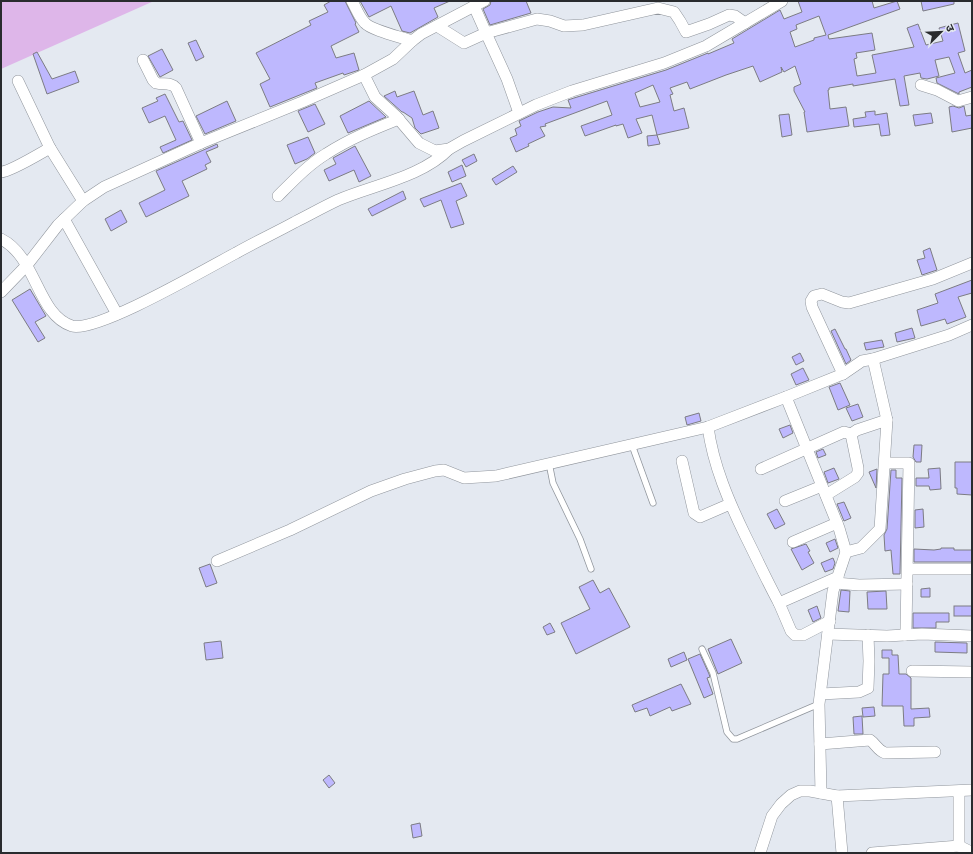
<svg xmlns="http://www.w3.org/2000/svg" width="973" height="854" viewBox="0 0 973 854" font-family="'Roboto Condensed','Noto Sans Devanagari',sans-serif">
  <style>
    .green { fill: #deb6e9 }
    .building { fill: #beb8fe; stroke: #7c7c83; fill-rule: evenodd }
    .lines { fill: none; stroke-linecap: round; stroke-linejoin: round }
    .service-casing { stroke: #90959c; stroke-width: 7 }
    .minor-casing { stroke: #90959c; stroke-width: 12 }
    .service { stroke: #fff; stroke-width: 5.5 }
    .minor { stroke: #fff; stroke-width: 11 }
  </style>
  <rect width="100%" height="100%" fill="#e4e9f1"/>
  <!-- green -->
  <polygon class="green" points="1,1 154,1 1,69"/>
  <!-- building -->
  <g class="building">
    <polygon points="331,1 345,1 356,23 355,24 359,32 331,46 336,58 354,53 359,70 344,75 343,73 315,83 317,88 270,107 260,84 270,79 256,53 311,25 309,21 328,12 324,5"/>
    <polygon points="360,1 450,1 434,8 438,17 410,33 402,31 391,6 369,17"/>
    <polygon points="491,1 526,1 531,13 490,25 483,9 490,5"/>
    <path d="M798 1H872L874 8 897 1 900 9 828 35 829 39 872 33 875 50 856 53 857 58 854 59 857 76 876 73 872 55 914 47 907 28 918 24 926 45 943 41 939 28 958 23 965 51 958 53 965 73 972 70V87L959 92V94L937 83 936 78 955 73 949 57 935 60 939 76 927 79 921 78 920 73 904 76 909 105 900 106 895 79 853 86V84L829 88V90H828L830 109 846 107 849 126 807 132 804 112H805L794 91V87L801 84 795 66 784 72 781 67 782 72 760 82 753 66 726 75 690 89 687 82 670 88 673 94 670 95 674 111 684 108 689 128 657 135 652 115 636 119 642 133 628 138 623 124 616 126V125L585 136 581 126 612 115 607 101 545 124 546 126 540 127 545 136 528 144 529 146 516 152 510 138 517 135 515 129 521 126 519 121 538 112 553 107 571 108 568 100 574 98 666 70 708 53V54L734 43 732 39 780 10 784 19 802 12ZM819 16 826 35 814 38V40L795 47 790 32 797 29 796 25ZM653 85 660 102 640 107 635 93Z"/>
    <polygon points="921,1 954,1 954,4 923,11"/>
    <polygon points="196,40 204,57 196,61 188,43"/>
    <polygon points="162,49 173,70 160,77 148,56"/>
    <polygon points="37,52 52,79 75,71 79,82 47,94 33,54"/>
    <polygon points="395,91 397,97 414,91 423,115 433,111 439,128 421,134 415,128 412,118 403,112 402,112 384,96"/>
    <polygon points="165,94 179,122 183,121 192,140 163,153 160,147 176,140 165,116 149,123 142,108 158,101 156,98"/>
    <polygon points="227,101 236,121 205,134 196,116"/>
    <polygon points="369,101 386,117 348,133 340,116"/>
    <polygon points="315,104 325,124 308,132 298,111"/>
    <polygon points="953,106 959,108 964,106 966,116 972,115 972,128 952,132 949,107"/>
    <polygon points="875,111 875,115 887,113 890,135 881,136 879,124 854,127 853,119 866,117 865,112"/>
    <polygon points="931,113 933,123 915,126 913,115"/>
    <polygon points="789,114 792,135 782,137 779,115"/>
    <polygon points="657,135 660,144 648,146 647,136"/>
    <polygon points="308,137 315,153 307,159 295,164 287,145"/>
    <polygon points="217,144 218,147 206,152 211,162 205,165 207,169 182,181 189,196 146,217 139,203 165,190 156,171"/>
    <polygon points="355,146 371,176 359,182 354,170 329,181 324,170 336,164 333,158"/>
    <polygon points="474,154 477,161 466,167 462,160"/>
    <polygon points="462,165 466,176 452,182 448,172"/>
    <polygon points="513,166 517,172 496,185 492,179"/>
    <polygon points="461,183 467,196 456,201 464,224 451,228 441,200 424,207 420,199"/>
    <polygon points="403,191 406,199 372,216 368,209"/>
    <polygon points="121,210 127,222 111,231 105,219"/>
    <polygon points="930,248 937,270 922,275 917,260 925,258 923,251"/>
    <polygon points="972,280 972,293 958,297 966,317 947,324 945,319 921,326 917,310 938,303 935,294"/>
    <polygon points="30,289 46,316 35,322 45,338 38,342 12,300"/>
    <polygon points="912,328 915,338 897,342 895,333"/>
    <polygon points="835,329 845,349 846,349 851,360 846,364 831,331"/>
    <polygon points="882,340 884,347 866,350 864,343"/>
    <polygon points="800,353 804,361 796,365 792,357"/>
    <polygon points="803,368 809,380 796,385 791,374"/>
    <polygon points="840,383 850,405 838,410 829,387"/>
    <polygon points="858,404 863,417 852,421 846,408"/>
    <polygon points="699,413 701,421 687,425 685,417"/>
    <polygon points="790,425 793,433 783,438 779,429"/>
    <polygon points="914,445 922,445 921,462 916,462 913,457"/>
    <polygon points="823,449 826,455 818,458 816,452"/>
    <polygon points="955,462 972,462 972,495 957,494 957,488 955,488"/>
    <polygon points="834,468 839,479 828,483 824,472"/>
    <polygon points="940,468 941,489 930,490 929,486 916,486 916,478 929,478 928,469"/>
    <polygon points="877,469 876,488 869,472"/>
    <polygon points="891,470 896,470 896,478 902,478 900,574 893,574 891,550 885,551 884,535 887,529"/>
    <polygon points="844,502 851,518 844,521 837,504"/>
    <polygon points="777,509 785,524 775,529 767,514"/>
    <polygon points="923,509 924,527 915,528 915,510"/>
    <polygon points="835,539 838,548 830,552 826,543"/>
    <polygon points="806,544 810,551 808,552 814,563 802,570 791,549"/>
    <polygon points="941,548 954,548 954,550 972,550 972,562 914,562 914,549 934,550 941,549"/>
    <polygon points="833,558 835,563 833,569 825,572 821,563"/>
    <polygon points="210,564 217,583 206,587 199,568"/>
    <polygon points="593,580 600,593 609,588 630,627 576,654 561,623 590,609 579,587"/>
    <polygon points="930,588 930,597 921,597 921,589"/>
    <polygon points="841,590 850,591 849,612 838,611"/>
    <polygon points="886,591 887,609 868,609 867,592"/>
    <polygon points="817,606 821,618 813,622 808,610"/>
    <rect x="954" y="606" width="18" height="10"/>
    <polygon points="913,613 949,613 949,622 936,622 936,628 913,628"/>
    <polygon points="550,623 555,632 547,635 543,627"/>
    <polygon points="731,639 742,663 718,674 708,649"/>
    <polygon points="221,641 223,658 206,660 204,643"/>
    <polygon points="935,642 967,643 967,653 935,652"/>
    <polygon points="882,650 892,650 892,655 898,655 899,674 906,674 911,678 911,709 929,708 930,717 914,718 914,726 904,726 903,706 882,706 883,674 889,674 889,658 882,658"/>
    <polygon points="684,652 687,660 671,667 668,659"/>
    <polygon points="700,654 709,674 710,677 707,678 713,694 704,698 688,659"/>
    <polygon points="681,684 691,704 672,711 670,707 650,716 647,708 635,712 632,705"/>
    <polygon points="874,707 875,716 863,717 862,708"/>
    <polygon points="862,716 863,734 854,734 853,717"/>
    <polygon points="329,775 335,783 329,788 323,780"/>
    <polygon points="420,823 422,836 413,838 411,825"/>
  </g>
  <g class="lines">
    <defs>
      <g id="service">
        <polyline points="632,445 653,503"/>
        <polyline points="549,463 553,483 580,539 591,569"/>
        <polyline points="702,649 713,673 727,732 733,739 737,739 819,704"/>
      </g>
      <g id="minor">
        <path d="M352 1C356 8 359 17 365 23 371 30 401 37 412 41"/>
        <polyline points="474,6 486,33 537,19 550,21 564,26 583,25 658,8 674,12 680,21 686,32 709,24 729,15 735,16 745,23"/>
        <polyline points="437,26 464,43 486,33 507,79 519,113"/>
        <path d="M143 60 153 80 156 83C164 85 171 82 176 88L201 143"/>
        <polyline points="364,75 375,97 396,116 419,143 435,151 449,149 463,141 536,105 572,91 664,63 706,46 782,1"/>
        <polyline points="18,81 50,148 83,201"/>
        <polyline points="921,85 937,90 958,101 972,97"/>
        <path d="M1 172C10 172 41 153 50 148"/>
        <path d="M278 196C293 181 308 165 326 154 349 139 374 129 399 119"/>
        <polyline points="64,219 117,314"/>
        <path d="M1 239C37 257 37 315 72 326 97 333 209 267 236 253 255 242 275 233 295 222 309 215 323 207 338 200 373 185 422 177 449 149"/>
        <polyline points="1,292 27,265 58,225 83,201 104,187 201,143 302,102 364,75 393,59 412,41 421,34 484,1"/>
        <polyline points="843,374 812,307 811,301 814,296 822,294 842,302 849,303 933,279 972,263"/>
        <polyline points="786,397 839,528 846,552 833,591 819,704 821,793"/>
        <path d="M708 427C713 465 729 502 746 537 757 559 767 581 779 603L838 577"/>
        <polyline points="682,461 694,513 700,517 730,504"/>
        <polyline points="885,463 909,463 906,630 905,635"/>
        <polyline points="761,469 844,432 851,434"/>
        <polyline points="826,495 855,477 858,473 858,468 851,434 857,430 887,420"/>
        <polyline points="785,501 822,486"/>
        <polyline points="793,542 837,523"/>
        <polyline points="846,552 861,548 880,529 887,420 873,359"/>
        <polyline points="217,561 290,530 371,491 405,479 435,471 444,470 464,478 496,476 708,427 786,397 843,374 862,361 873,359 949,335 972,325"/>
        <polyline points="908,569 972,569"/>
        <polyline points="836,583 859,585 907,584"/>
        <polyline points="779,603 791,631 795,635 803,635 830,621"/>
        <polyline points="828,634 887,636 922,634 972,636"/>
        <polyline points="912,671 972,672"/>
        <polyline points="821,694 859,692 868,688 869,661 868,635"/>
        <path d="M820 744 870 740C876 744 877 750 885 753L935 752"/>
        <polyline points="959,791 959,846"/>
        <polyline points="837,796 842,853"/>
        <polyline points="760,853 772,816 781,804 791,795 800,791 810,791 837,796 972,790"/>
        <polyline points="872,853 959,846 969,851 972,851"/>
      </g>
    </defs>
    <!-- service casing -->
    <use href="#service" class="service-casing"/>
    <!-- minor casing -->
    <use href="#minor" class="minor-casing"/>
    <!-- service -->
    <use href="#service" class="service"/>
    <!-- minor -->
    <use href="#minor" class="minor"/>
  </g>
  <!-- border -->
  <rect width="973" height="854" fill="none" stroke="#292b2e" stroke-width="4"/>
  <!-- north arrow -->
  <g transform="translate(941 32) rotate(66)" stroke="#e4e9f1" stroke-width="3" paint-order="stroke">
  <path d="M0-3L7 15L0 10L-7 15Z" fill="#292b2e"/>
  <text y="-6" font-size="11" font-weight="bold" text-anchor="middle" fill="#292b2e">उ</text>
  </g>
</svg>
